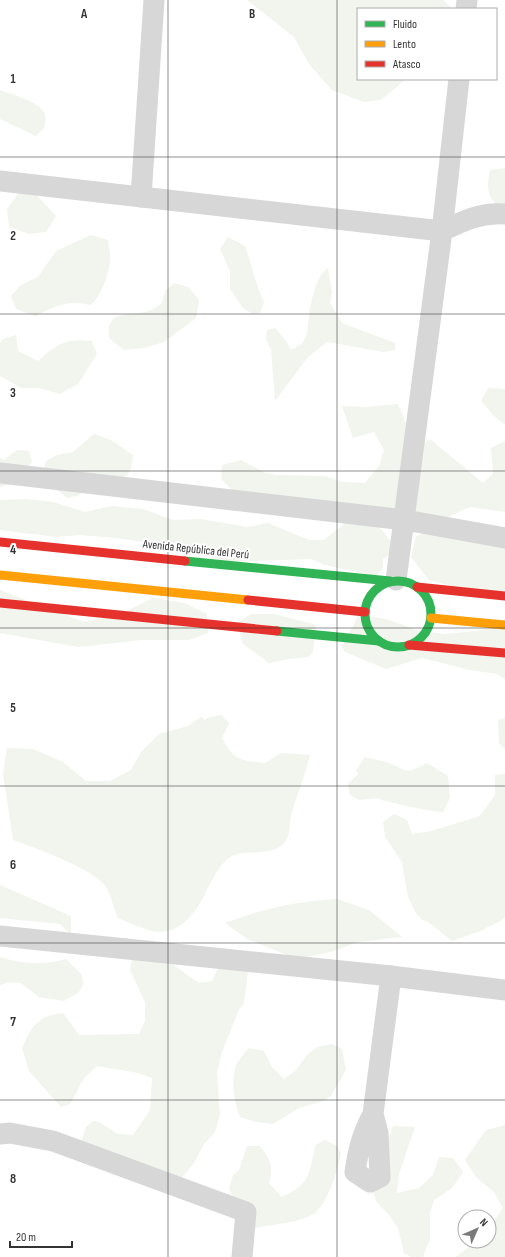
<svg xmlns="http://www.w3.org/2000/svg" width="505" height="1257" viewBox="0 0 505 1257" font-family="'Sofia Sans Condensed',sans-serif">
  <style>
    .green { fill: #f1f5ed }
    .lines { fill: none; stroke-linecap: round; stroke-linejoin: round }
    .street { stroke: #d7d7d7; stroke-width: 21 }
    .fast { stroke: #30b455; stroke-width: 9 }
    .slow { stroke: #ff9f0a; stroke-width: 9 }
    .jam { stroke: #e5322d; stroke-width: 9 }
    .grid { fill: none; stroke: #333; stroke-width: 1; stroke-opacity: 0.55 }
    .labels { text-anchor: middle; stroke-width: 4; stroke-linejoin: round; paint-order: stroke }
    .street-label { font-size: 12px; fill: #333; stroke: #fff }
    .grid-label { font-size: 13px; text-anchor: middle; font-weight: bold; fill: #333; stroke: #fff; stroke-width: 4; stroke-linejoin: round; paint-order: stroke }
  </style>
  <rect width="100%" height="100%" fill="#fff"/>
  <!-- green -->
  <g class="green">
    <polygon points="247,0 443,0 453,9 358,9 358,79 406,79 381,100 364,102 332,90 309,64 294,37"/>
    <path d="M0 90C11 94 41 102 45 114 46 118 45 124 45 127L36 136 0 119Z"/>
    <path d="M505 168V214C489 198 485 193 490 170Z"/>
    <polygon points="31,189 56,216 46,232 29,234 9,227 7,209 17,195"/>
    <path d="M91 235 108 240C109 247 111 256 110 262 108 275 101 298 90 305 69 299 53 307 35 316L16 309 11 296 21 285 38 277 56 251Z"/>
    <path d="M228 237 245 246C252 265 255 284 264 302L260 313 253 314 243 308 230 289V271L220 249Z"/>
    <path d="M328 268 332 293 330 303 342 323 395 343V350L384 352 327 342 308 357 275 401 271 349 266 339 267 330 275 328 286 341 291 350C294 348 299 346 302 343 308 337 308 324 309 316 311 302 316 275 328 268Z"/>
    <path d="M174 283 188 287 199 300 196 318 164 342 144 348 124 350 109 338C106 306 133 318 151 310 155 309 159 305 162 303L165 291Z"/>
    <path d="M16 335 18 351 38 361C57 344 66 338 92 341L97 354 78 384 60 394 39 388H21L0 376V343L3 339Z"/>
    <polygon points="488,388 505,389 505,425 494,416 481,401"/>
    <polygon points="398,404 407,426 396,510 237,495 221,479 222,465 241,460 263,472 276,475 325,476 343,482 365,483 379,466 384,450 374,432 353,438 342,406 365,407"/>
    <path d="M94 434 111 440 133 455C132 464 132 471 125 477L91 487 77 496 67 498 52 486 43 472 46 461 57 455 73 452Z"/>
    <polygon points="430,439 483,483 493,474 491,448 505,441 505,512 470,507 446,518 416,520 409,503 421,446"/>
    <polygon points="17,450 29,451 32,462 14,483 0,487 0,458 4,460"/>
    <polygon points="26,499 53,502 85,512 112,506 143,509 173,520 200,519 248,527 268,523 309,540 324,540 344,524 356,523 379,527 397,548 383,559 383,568 376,576 325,565 311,559 229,562 175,547 117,538 79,535 56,537 0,530 0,500"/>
    <polygon points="429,531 505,539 505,600 429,580 411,557 416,536"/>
    <polygon points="0,590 84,622 119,615 153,598 184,603 207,614 208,633 189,640 142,640 78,647 0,633"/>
    <polygon points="251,614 275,614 316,625 313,652 308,657 289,659 269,663 243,644 237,623"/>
    <polygon points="359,614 390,620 416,630 444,634 475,631 505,626 505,679 497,674 470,670 422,658 386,669 345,652 342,647"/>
    <path d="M221 715 229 723 222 738C234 761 240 760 265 763L281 753 310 755C305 775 297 795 291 815 289 824 291 835 285 842 272 858 247 848 231 857 221 862 214 877 209 886 199 906 187 930 161 932 151 933 128 922 118 918 114 908 111 896 106 887 95 869 33 847 13 840L3 774 7 748 33 749 63 762 86 781H110L131 770 141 752 159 734 188 726 201 717 205 720 207 718Z"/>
    <polygon points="505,718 505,749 499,744 498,720"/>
    <path d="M365 757C372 759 379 760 386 762 409 770 402 776 427 763L448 776 450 798 443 812C422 811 402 804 381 800L378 798 359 800 350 795 348 784 358 774 356 770Z"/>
    <path d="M505 774V917C498 925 491 924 483 930L452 941 427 921 422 920 416 913 408 897 402 862 385 837 383 822 394 814 407 820 412 834 431 831 480 816 495 795V775Z"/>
    <polygon points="0,885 71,916 71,935 60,924 0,918"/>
    <path d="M337 899 369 910 402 937 358 942 331 952 297 959 247 939 225 923C261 909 298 901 337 899Z"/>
    <path d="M149 948 199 983 212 981 219 967 248 971 244 1004 239 1009 222 1052 217 1072 220 1115 215 1132 204 1144 194 1163 178 1182 87 1148 82 1140 86 1127 93 1121 99 1122 118 1134 133 1135 150 1110 152 1078 138 1073 97 1066 84 1078 70 1104 61 1107 29 1071 22 1048C32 1026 37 1016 63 1013L79 1035 139 1034 145 1021V1002L130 970 134 950Z"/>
    <path d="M0 957C23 964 43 966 66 959L82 975 83 984 79 992 64 1001 39 997 21 983 10 982 0 985Z"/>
    <path d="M332 1044 342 1049 346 1070 331 1096 323 1101 299 1108 273 1124 256 1122 240 1117C234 1101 230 1080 237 1063 240 1058 245 1053 249 1048L264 1051 272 1067 284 1079 295 1071 307 1055 317 1047Z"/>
    <polygon points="505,1125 505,1257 456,1257 476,1241 489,1241 489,1228 503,1208 494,1192 476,1177 465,1160 486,1130"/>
    <polygon points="393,1126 415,1127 399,1174 397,1193 419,1188 433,1175 439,1157 453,1158 463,1172 452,1188 434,1200 430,1213 430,1239 423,1257 411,1257 404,1253 398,1228 389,1215 376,1201 370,1181 387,1143"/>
    <path d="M325 1140 337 1146 341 1153C338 1169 329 1200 316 1212 303 1223 272 1224 256 1228L240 1211 229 1189 233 1175 239 1170 247 1146H260C270 1158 274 1169 269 1183L282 1197C312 1183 308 1174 316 1145Z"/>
  </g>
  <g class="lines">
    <!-- street -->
    <g class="street">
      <polyline points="466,9 467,0"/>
      <path d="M0 181 442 231C463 221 481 212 505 214"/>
      <polyline points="141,197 154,0"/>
      <polyline points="0,473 405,520 505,538"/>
      <polyline points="396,580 442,231 459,79"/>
      <polyline points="0,936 391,976 505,990"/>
      <path d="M373 1114 378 1133 380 1177 370 1182 355 1172C358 1151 362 1134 373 1114L391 976"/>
      <polyline points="0,1134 10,1133 53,1141 246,1212 242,1257"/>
    </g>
    <!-- fast -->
    <g class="fast">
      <polyline points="185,561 390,581"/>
      <circle cx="398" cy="614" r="33"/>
      <polyline points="277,631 379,641"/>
    </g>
    <!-- slow -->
    <g class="slow">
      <polyline points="0,575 248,600"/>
      <polyline points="431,618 505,625"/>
    </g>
    <!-- jam -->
    <g class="jam">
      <polyline points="0,542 185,561"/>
      <polyline points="417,587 505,596"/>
      <polyline points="248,600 365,612"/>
      <polyline points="0,603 277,631"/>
      <polyline points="409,645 505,653"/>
    </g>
  </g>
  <!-- grid -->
  <path class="grid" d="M168 0V1257M337 0V1257M0 157H505M0 314H505M0 471H505M0 628H505M0 786H505M0 943H505M0 1100H505"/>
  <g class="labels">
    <!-- street labels -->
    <g class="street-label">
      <text transform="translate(196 549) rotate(6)" y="4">Avenida República del Perú</text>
    </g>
  </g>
  <g class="grid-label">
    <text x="84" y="18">A</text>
    <text x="252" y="18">B</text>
    <text x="13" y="83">1</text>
    <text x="13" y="240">2</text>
    <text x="13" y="397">3</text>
    <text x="13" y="554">4</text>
    <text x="13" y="712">5</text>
    <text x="13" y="869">6</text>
    <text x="13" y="1026">7</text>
    <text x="13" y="1183">8</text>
  </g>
  <!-- legend -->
  <rect x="357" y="8" width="140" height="72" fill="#ffffff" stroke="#adadad"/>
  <rect x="365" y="21" width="20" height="6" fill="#30b455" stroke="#adadad"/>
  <text x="393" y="28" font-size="12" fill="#333333">Fluido</text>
  <rect x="365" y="41" width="20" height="6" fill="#ff9f0a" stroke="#adadad"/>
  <text x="393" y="48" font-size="12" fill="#333333">Lento</text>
  <rect x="365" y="61" width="20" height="6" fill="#e5322d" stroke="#adadad"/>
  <text x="393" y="68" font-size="12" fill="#333333">Atasco</text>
  <!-- north arrow -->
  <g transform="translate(477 1229) rotate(45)"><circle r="19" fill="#ffffff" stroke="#adadad"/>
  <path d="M0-3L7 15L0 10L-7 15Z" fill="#7a7a7a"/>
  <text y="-6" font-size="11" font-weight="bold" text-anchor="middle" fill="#333333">N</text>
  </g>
  <!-- scale -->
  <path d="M10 1241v6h62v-6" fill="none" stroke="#333333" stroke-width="2"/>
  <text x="16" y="1241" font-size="12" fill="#333333" stroke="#ffffff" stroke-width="3" paint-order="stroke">20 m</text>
</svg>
